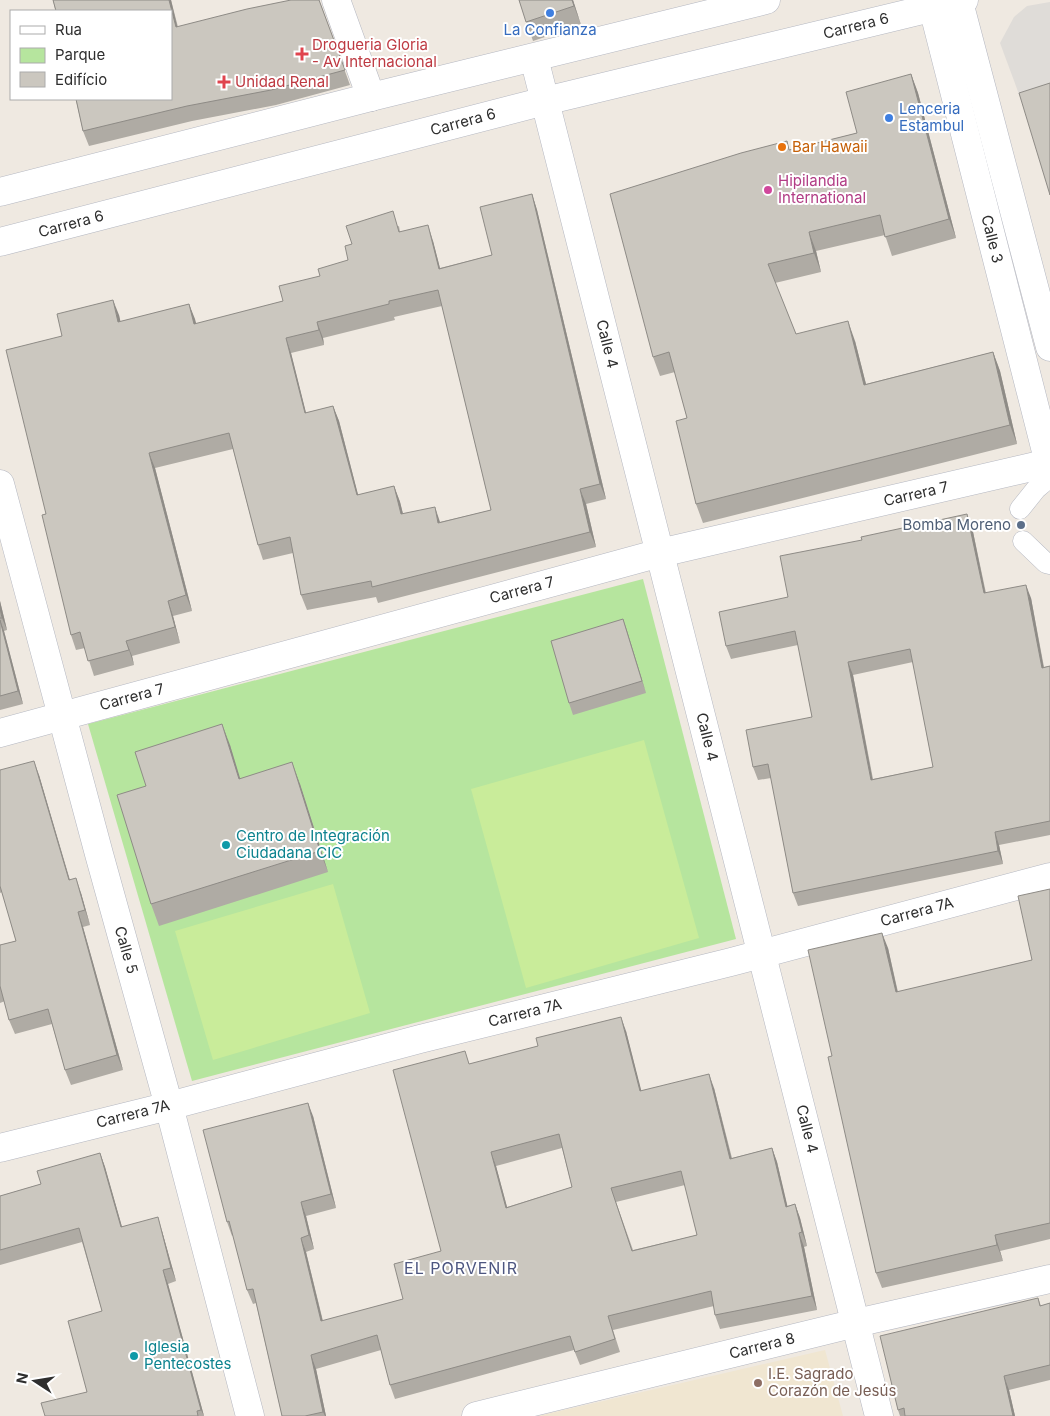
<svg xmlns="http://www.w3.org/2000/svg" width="1050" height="1416" viewBox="0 0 1050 1416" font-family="Inter,sans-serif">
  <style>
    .education { fill: #f0e6d1 }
    .green { fill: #b6e59e }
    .pitch { fill: #c9ec9a }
    .plaza { fill: #dfdcd8 }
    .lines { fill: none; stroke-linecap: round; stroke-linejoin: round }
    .service-casing { stroke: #b4b7c1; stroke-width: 21 }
    .minor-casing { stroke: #b4b7c1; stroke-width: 29 }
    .tertiary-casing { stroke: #b4b7c1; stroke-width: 29 }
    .secondary-casing { stroke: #b4b7c1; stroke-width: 29 }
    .service { stroke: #fff; stroke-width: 20 }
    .minor { stroke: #fff; stroke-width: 28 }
    .tertiary { stroke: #fff; stroke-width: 28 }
    .secondary { stroke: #fff; stroke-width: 28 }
    .wall { fill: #afaba4; fill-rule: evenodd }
    .shaded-wall { fill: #8e8b86 }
    .building { fill: #cbc7bf; stroke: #8e8b86; fill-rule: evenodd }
    .shop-dot { fill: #3f7fe0; stroke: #fff; stroke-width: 2 }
    .health-dot { fill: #e0444e; stroke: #fff; stroke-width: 2 }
    .food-dot { fill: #e8710a; stroke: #fff; stroke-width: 2 }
    .hotel-dot { fill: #d1479c; stroke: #fff; stroke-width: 2 }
    .service-dot { fill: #5c6f8a; stroke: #fff; stroke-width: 2 }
    .culture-dot { fill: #0f9aa8; stroke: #fff; stroke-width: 2 }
    .education-dot { fill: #8d6e63; stroke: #fff; stroke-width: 2 }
    .labels { text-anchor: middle; stroke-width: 4; stroke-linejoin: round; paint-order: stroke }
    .street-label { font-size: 15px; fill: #2e2e2e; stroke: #fff }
    .shop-label { font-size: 15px; fill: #366cbe; stroke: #fff }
    .health-label { font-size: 15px; fill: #be3a42; stroke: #fff; text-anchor: start }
    .food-label { font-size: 15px; fill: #c56008; stroke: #fff; text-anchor: start }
    .hotel-label { font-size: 15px; fill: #b23c85; stroke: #fff; text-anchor: start }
    .service-label { font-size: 15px; fill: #4e5e75; stroke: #fff; text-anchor: end }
    .culture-label { font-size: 15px; fill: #0d838f; stroke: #fff; text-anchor: start }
    .education-label { font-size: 15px; fill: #785e54; stroke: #fff; text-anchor: start }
    .neighbourhood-label { font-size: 16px; letter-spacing: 1px; fill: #4d5680; stroke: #fff }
  </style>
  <rect width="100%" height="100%" fill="#efe9e1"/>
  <!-- education -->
  <polygon class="education" points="825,1350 843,1416 538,1416"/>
  <!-- green -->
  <polygon class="green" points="643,579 736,939 192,1081 88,724"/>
  <!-- pitch -->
  <g class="pitch">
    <polygon points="644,740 699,938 526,988 471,789"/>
    <polygon points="333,884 370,1013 213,1060 175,931"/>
  </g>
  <!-- plaza -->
  <polygon class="plaza" points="1050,2 1050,96 1023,105 1000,43 1014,17 1027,6"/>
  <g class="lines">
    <defs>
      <g id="service">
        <polyline points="1020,509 1036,489 1050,477"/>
        <polyline points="1023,541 1046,563 1050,564"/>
      </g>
      <g id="minor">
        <polyline points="336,0 371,97"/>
        <polyline points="534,58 879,1416"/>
        <polyline points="0,484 99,854 169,1106 250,1416"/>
        <polyline points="0,733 660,553 1049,463"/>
        <polyline points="0,1148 169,1106 420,1039 731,962 1050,877"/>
      </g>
      <g id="tertiary">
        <polyline points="960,6 1050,347"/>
        <polyline points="934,12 1050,467"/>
        <polyline points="476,1416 856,1323 1050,1279"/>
      </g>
      <g id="secondary">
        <path d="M919 0C929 16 954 16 964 0"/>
        <polyline points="0,192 371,97 766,0"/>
        <polyline points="0,242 545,101 927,9"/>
      </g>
    </defs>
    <!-- service casing -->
    <use href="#service" class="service-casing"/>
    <!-- minor casing -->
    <use href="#minor" class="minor-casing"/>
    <!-- tertiary casing -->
    <use href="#tertiary" class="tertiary-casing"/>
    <!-- secondary casing -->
    <use href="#secondary" class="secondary-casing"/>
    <!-- service -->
    <use href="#service" class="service"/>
    <!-- minor -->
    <use href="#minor" class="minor"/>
    <!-- tertiary -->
    <use href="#tertiary" class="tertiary"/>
    <!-- secondary -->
    <use href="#secondary" class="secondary"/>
  </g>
  <!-- wall -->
  <g class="wall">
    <polygon points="53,0 171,0 178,27 319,0 350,85 276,105 192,121 89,146 83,131"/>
    <polygon points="519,0 573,0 581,25 533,41"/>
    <polygon points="911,74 918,93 956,238 892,256 885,235 816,251 821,272 775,283 796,334 855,341 866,384 993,352 1000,371 1017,444 703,523 696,504 687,418 675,372 660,376 653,357 790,150 857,133"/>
    <path d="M532 194 537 210 606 499 586 504 596 547 378 603 376 597 307 610 301 595 293 553 263 560 258 545 233 449 155 468 192 611 173 616 180 643 132 656 134 665 94 676 85 648 76 650 71 635 46 514 62 336 119 315 120 322 189 304 196 324 283 301 320 276 348 260 352 244 399 226 400 232 433 241 440 268 492 255ZM442 306 491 510 440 522 403 514 400 502 394 486 358 495 339 421 333 406 306 413 291 353 324 345 323 338 395 320 394 317Z"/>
    <path d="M972 527 986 593 1031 598 1044 667 1050 666V835L999 845 1003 864 798 906 793 893 771 778 758 780 753 767 812 717 798 645 731 659 726 646 788 597ZM913 662 933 767 873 779 853 675Z"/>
    <polygon points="0,601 7,630 4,631 23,704 0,710"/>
    <polygon points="623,619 627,631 646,693 573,715 569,703"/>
    <polygon points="230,745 240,779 300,784 328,872 159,926 151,904 146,786"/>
    <polygon points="0,770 39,775 70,880 81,893 90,925 83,927 123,1070 71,1085 65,1070 52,1024 15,1034 9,1020 5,1001 0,1003 0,945 16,941 2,892 0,893"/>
    <polygon points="1050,889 1050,1239 1000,1251 1003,1261 882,1288 876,1273 832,1056 888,948 898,992 1032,960"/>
    <path d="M626 1031 641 1091 714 1088 732 1158 772 1148 777 1162 787 1206 795 1204 800 1218 807 1246 804 1247 817 1310 720 1329 715 1315 714 1306 613 1330 620 1352 580 1365 574 1350 395 1399 390 1385 381 1350 316 1369 326 1416H282L256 1303 253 1304 247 1290 233 1235 232 1236 227 1222 313 1116 336 1208 306 1216 314 1249 306 1252 323 1321 403 1299 441 1251 470 1064ZM562 1148 572 1187 507 1207 496 1166ZM685 1185 697 1235 633 1250 616 1202Z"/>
    <polygon points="100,1153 105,1167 122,1227 162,1231 176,1281 168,1284 204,1416 45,1416 87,1392 102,1311 82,1242 0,1265 0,1196 41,1184"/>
    <polygon points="1038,1298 1041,1306 1050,1303 1050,1380 1009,1390 1015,1416 900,1416 898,1410"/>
  </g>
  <!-- shaded-wall -->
  <g class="shaded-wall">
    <polygon points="169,0 171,0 181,43 176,27"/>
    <polygon points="572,0 573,0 581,25 574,6"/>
    <polygon points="911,74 918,93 956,238 949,219"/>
    <polygon points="532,194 537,210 606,499 600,484"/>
    <polygon points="428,225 433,241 444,284 439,269"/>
    <polygon points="809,232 816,251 821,272 814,253"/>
    <polygon points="113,300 119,315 124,337 118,322"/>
    <polygon points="189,304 195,319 200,339 194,324"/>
    <polygon points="848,321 855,341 871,404 864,385"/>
    <polygon points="317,322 323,338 324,345 319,330"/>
    <polygon points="286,338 291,353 310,429 305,413"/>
    <polygon points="993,352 1000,371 1017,444 1010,425"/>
    <polygon points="333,406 339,421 362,510 357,495"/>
    <polygon points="149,453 155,468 192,611 186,595"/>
    <polygon points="394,486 400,502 407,530 401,514"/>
    <polygon points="580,489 586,504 596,547 590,532"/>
    <polygon points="435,507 440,522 438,523"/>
    <polygon points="967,514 972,527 988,606 984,593"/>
    <polygon points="1026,585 1031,598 1046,681 1042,668"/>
    <polygon points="0,601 7,630 2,618 0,608"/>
    <polygon points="168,601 173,616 180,643 175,627"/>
    <polygon points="623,619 627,631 646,693 642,681"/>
    <polygon points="0,620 4,631 23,704 18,691"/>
    <polygon points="126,641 132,656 134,665"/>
    <polygon points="848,662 853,675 875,793 871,780"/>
    <polygon points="222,724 230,745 247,801 239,779"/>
    <polygon points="34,761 39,775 74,895 69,880"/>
    <polygon points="292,762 300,784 328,872 320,851"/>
    <polygon points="995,832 999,845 1003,864 998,851"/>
    <polygon points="76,878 81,893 90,925 85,910"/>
    <polygon points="78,912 83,927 123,1070 117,1055"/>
    <polygon points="882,933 888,948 901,1008 896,992"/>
    <polygon points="621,1017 626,1031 645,1105 640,1091"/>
    <polygon points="709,1074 714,1088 735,1173 730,1159"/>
    <polygon points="308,1103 313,1116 336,1208 331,1194"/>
    <polygon points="772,1148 777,1162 791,1221 786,1207"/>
    <polygon points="491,1152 496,1166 511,1222 506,1208"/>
    <polygon points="100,1153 105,1167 126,1241 121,1227"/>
    <polygon points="301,1202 306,1216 314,1249 309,1235"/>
    <polygon points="795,1204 800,1218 807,1246 802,1232"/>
    <polygon points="158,1217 162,1231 176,1281 171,1268"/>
    <polygon points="799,1233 804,1247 817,1310 812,1296"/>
    <polygon points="995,1235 1000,1251 1003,1261 997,1245"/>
    <polygon points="301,1238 306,1252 326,1335 321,1321"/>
    <polygon points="163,1270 168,1284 204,1416 201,1410"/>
    <polygon points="311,1355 316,1369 326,1416 325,1416 323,1412"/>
    <polygon points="1004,1376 1009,1390 1015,1416 1013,1416"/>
  </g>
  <!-- building -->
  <g class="building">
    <polygon points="53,0 169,0 176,27 247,9 291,0 319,0 345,70 271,90 187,106 83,131 76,99 171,99 171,11 56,11"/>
    <polygon points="519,0 572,0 574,6 526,22"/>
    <polygon points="911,74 949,219 885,237 880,215 809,232 814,253 768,264 796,334 848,321 864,385 993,352 1010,425 696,504 676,421 687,418 669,352 653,357 610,194 741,153 787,141 789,150 857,133 846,92"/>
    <polygon points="1050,83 1050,195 1019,93"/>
    <path d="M532 194 600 484 580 489 590 532 372 587 371 581 301 595 290 537 258 545 229 433 149 453 186 595 168 601 175 627 126 641 129 650 88 661 80 632 71 635 42 515 46 514 6 350 62 336 57 314 113 300 118 322 189 304 194 324 283 301 279 286 320 276 318 269 348 260 345 246 352 244 346 226 393 211 399 232 428 225 439 269 492 255 480 207ZM438 290 491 510 438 523 435 507 401 514 394 486 357 495 333 406 305 413 286 338 319 330 317 322 389 304V301Z"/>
    <path d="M967 514 984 593 1026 585 1042 668 1050 666V821L995 832 998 851 793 893 768 764 753 767 746 730 812 717 795 631 726 646 719 612 788 597 780 556 862 540 861 537ZM910 649 933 767 871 780 848 662Z"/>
    <polygon points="0,608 2,618 0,618"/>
    <polygon points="623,619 642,681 569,703 551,641"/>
    <polygon points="0,620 18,691 0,696"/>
    <polygon points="222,724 239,779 292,762 320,851 151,904 117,795 146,786 135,752"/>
    <polygon points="34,761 69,880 76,878 85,910 78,912 117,1055 65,1070 48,1009 9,1020 0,986 0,945 16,941 0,886 0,770"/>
    <polygon points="1050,889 1050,1223 995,1235 997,1245 876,1273 828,1057 832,1056 808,950 882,933 896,992 1032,960 1018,896"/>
    <path d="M621 1017 640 1091 709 1074 730 1159 772 1148 786 1207 795 1204 802 1232 799 1233 812 1296 715 1315 711 1291 608 1316 615 1339 575 1352 570 1336 390 1385 377 1335 311 1355 323 1412 305 1416H282L253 1289 247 1290 229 1221 227 1222 203 1130 308 1103 331 1194 301 1202 309 1235 301 1238 321 1321 403 1299 394 1264 441 1251 393 1070 465 1051 469 1064 538 1046 536 1038ZM559 1134 572 1187 506 1208 491 1152ZM681 1171 697 1235 632 1251 611 1188Z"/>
    <polygon points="100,1153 121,1227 158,1217 171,1268 163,1270 201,1410 197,1411 198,1416 45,1416 41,1403 87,1392 68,1321 102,1311 79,1228 0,1250 0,1196 41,1184 37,1171"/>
    <polygon points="1038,1298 1040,1306 1050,1303 1050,1365 1004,1376 1013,1416 905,1416 904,1408 898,1410 880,1336"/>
  </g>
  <!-- markers -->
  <g class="shop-dot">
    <circle cx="550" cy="13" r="5"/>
    <circle cx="889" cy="118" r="5"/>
  </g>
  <g class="health-dot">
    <path d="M299.5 46.5h5v5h5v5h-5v5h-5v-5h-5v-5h5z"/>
    <path d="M221.5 74.5h5v5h5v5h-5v5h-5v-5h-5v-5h5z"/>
  </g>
  <circle class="food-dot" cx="782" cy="147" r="5"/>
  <circle class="hotel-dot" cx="768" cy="190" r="5"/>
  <circle class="service-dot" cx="1021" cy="525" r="5"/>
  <g class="culture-dot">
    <circle cx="226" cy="845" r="5"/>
    <circle cx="134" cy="1356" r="5"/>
  </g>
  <circle class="education-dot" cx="758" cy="1383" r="5"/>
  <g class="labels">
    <!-- street labels -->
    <g class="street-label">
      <text transform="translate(856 26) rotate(-14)" y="5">Carrera 6</text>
      <text transform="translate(463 122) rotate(-15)" y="5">Carrera 6</text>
      <text transform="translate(71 224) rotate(-15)" y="5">Carrera 6</text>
      <text transform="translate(992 239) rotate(76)" y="5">Calle 3</text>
      <text transform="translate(607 344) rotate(76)" y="5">Calle 4</text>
      <text transform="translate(916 494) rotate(-13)" y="5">Carrera 7</text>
      <text transform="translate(522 590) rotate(-15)" y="5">Carrera 7</text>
      <text transform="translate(132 697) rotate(-15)" y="5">Carrera 7</text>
      <text transform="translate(707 737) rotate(76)" y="5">Calle 4</text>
      <text transform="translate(917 912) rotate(-15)" y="5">Carrera 7A</text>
      <text transform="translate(126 950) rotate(74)" y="5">Calle 5</text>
      <text transform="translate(525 1013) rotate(-14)" y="5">Carrera 7A</text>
      <text transform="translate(133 1114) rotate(-14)" y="5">Carrera 7A</text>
      <text transform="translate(807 1129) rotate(76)" y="5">Calle 4</text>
      <text transform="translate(762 1346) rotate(-14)" y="5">Carrera 8</text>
    </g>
    <!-- shop labels -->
    <g class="shop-label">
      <text x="550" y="35">La Confianza</text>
      <text x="899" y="114" text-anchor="start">Lenceria<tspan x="899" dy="17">Estambul</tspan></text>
    </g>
    <!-- health labels -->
    <g class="health-label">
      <text x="312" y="50">Drogueria Gloria<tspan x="312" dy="17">- Av Internacional</tspan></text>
      <text x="235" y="87">Unidad Renal</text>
    </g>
    <!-- food labels -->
    <g class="food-label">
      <text x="792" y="152">Bar Hawaii</text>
    </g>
    <!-- hotel labels -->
    <g class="hotel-label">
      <text x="778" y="186">Hipilandia<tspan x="778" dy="17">International</tspan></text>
    </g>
    <!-- service labels -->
    <g class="service-label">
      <text x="1011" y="530">Bomba Moreno</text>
    </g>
    <!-- culture labels -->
    <g class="culture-label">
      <text x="236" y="841">Centro de Integración<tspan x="236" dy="17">Ciudadana CIC</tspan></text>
      <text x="144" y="1352">Iglesia<tspan x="144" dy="17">Pentecostes</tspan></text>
    </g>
    <!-- education labels -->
    <g class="education-label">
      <text x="768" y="1379">I.E. Sagrado<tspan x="768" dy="17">Corazón de Jesús</tspan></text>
    </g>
    <!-- neighbourhood labels -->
    <g class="neighbourhood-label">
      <text x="461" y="1274">EL PORVENIR</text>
    </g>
  </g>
  <!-- legend -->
  <rect x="10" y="10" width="162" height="90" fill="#ffffff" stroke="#ababab"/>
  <rect x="20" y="26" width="25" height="8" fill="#ffffff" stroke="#ababab"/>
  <text x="55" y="35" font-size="15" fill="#2e2e2e">Rua</text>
  <rect x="20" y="48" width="25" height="15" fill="#b6e59e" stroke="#ababab"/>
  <text x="55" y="60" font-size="15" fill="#2e2e2e">Parque</text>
  <rect x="20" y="72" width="25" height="15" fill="#cbc7bf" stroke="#ababab"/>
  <text x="55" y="85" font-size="15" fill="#2e2e2e">Edifício</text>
  <!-- north arrow -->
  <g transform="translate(35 1381) rotate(282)" stroke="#ffffff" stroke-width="4" paint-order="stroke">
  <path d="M0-4L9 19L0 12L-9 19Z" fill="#2e2e2e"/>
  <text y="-8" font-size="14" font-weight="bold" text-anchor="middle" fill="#2e2e2e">N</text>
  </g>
</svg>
